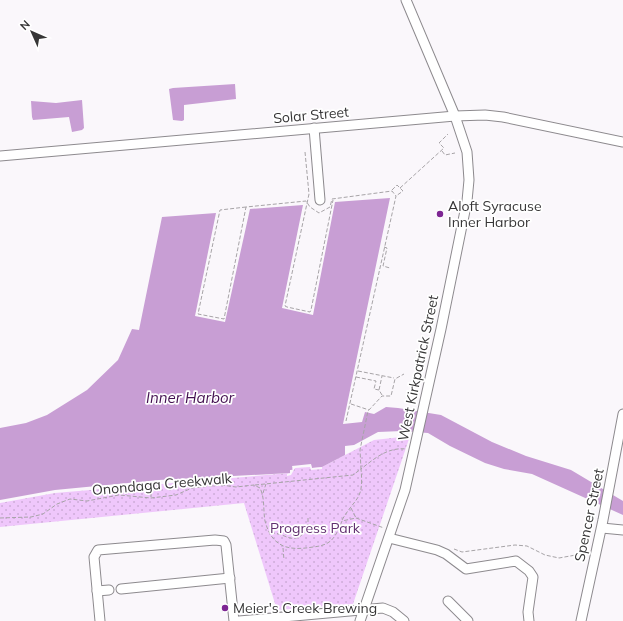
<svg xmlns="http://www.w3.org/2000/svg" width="623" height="621" viewBox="0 0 623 621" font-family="Mulish,sans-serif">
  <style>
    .park { fill: url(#park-dots) }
    .water { fill: #c89ed4 }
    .pier { fill: #faf7fb }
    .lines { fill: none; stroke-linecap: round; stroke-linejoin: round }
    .minor-casing { stroke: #8d8a8e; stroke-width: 11 }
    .path { stroke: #a7a4a7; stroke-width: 1; stroke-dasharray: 4 2; stroke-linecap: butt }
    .minor { stroke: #fff; stroke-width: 9 }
    .poi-dot { fill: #7d2593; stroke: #fff; stroke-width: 1.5 }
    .labels { text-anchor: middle; stroke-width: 3.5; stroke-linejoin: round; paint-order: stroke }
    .street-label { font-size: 14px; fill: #373637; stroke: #fff }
    .poi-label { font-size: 14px; fill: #373637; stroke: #fff; text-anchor: start }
    .park-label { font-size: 14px; fill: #612f6f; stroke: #fff }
    .water-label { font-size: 15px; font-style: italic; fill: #431050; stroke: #fff }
  </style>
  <defs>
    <pattern id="park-dots" width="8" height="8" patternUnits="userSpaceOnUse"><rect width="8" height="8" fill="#efc7fb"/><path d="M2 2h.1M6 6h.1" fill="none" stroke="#ceacd8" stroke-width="1.8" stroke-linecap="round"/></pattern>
  </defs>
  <rect width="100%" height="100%" fill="#faf7fb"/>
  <!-- park -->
  <polygon class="park" points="410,436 353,604 277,610 244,503 0,527 0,503 55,493 290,473 292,466 311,464 322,467 374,440"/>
  <!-- water -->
  <g class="water">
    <polygon points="235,84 236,99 184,105 184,120 182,121 173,120 169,89 173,88"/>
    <polygon points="82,100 84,128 82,130 72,132 69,117 33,120 32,117 31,101 56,103"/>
    <polygon points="390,198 343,424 362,422 365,412 374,414 386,407 398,408 441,415 492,442 526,456 571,470 623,501 623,515 532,474 504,469 485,463 450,446 428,433 402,431 378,432 354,445 345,446 345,455 322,467 312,468 311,465 293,467 290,473 159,480 55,490 0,500 0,428 26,423 47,415 87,390 118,360 132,329 139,330 162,217 216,213 195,316 225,322 250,209 303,205 282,308 313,315 335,202"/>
  </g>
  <!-- pier -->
  <polygon class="pier" points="311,464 312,468 322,467 322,469 311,470 310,467 295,468 291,475 287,476 287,474 290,473 290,470 293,470 292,466"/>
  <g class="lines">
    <defs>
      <g id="minor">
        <polyline points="314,128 320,200"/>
        <polyline points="0,156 455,116 485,115 503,117 623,142"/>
        <polyline points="602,528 623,530"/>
        <polyline points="389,538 437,550 446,554 466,569 516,561 529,571 533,577 528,612 529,621"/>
        <polyline points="121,589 230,578"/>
        <polyline points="97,591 109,590"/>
        <polyline points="448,601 468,621"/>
        <polyline points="100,621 94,557 98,550 215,540 224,541 226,545 234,621"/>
        <polyline points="239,621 383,608 393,612 404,621"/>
        <polyline points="360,621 405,490 441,329 467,201 469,180 467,152 455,116 406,0"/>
        <polyline points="581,621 603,520 623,414"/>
      </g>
    </defs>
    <!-- minor casing -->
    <use href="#minor" class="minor-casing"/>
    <!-- path -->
    <g class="path">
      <polyline points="442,151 445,155 455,153"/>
      <polyline points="305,152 309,194 285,306 287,307 310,312 311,310 333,200"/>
      <polyline points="400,188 444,148 439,143 448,134"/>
      <polyline points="392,190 397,185 403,191 396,196"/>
      <polyline points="246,207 220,210 198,314 224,319 246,207 306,201 310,207 319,213 330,207 332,199 392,191 396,196 346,421"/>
      <polyline points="384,247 387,248 383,266 390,268"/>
      <polyline points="358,371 394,378"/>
      <polyline points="356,377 376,381 374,389 379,390"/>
      <polyline points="382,395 379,390 382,376"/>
      <polyline points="351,404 369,410"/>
      <polyline points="255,485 353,475 361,469 360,450 368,411 382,396 391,396 395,379 404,374"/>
      <polyline points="151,488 151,497"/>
      <polyline points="263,493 266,484"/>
      <polyline points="351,508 356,518"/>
      <path d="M0 518 31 517 43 514 57 504 70 499 87 501 119 495 151 498 176 495 192 488 221 485 236 487 254 485 260 488C265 498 263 510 265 521 272 548 289 551 313 547 332 545 335 538 342 521L356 518 384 528"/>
      <path d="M342 520C356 496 364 501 361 469 375 458 388 447 406 449"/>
      <path d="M271 533C286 532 292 548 308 529V517"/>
      <polyline points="283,548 284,560"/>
      <polyline points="454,549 462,552 515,545 527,546 545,555 559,558 587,553"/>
    </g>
    <!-- minor -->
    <use href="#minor" class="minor"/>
  </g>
  <!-- markers -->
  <g class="poi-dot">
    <circle cx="440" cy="214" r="4"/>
    <circle cx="225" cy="608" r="4"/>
  </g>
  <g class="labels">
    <!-- street labels -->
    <g class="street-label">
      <text transform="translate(311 115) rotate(-5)" y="5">Solar Street</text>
      <text transform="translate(418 368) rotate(-78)" y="5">West Kirkpatrick Street</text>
      <text transform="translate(162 484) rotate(-5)" y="5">Onondaga Creekwalk</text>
      <text transform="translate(589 515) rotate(-78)" y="5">Spencer Street</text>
    </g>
    <!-- poi labels -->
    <g class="poi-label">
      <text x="448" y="211">Aloft Syracuse<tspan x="448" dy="16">Inner Harbor</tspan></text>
      <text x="233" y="613">Meier's Creek Brewing</text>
    </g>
    <!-- park labels -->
    <g class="park-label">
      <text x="315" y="533">Progress Park</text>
    </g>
    <!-- water labels -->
    <g class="water-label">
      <text x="190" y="403">Inner Harbor</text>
    </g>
  </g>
  <!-- north arrow -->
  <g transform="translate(32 32) rotate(315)" stroke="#ffffff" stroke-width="3" paint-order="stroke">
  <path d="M0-3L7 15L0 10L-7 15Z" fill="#373637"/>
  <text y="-6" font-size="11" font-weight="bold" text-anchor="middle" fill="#373637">N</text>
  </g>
</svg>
